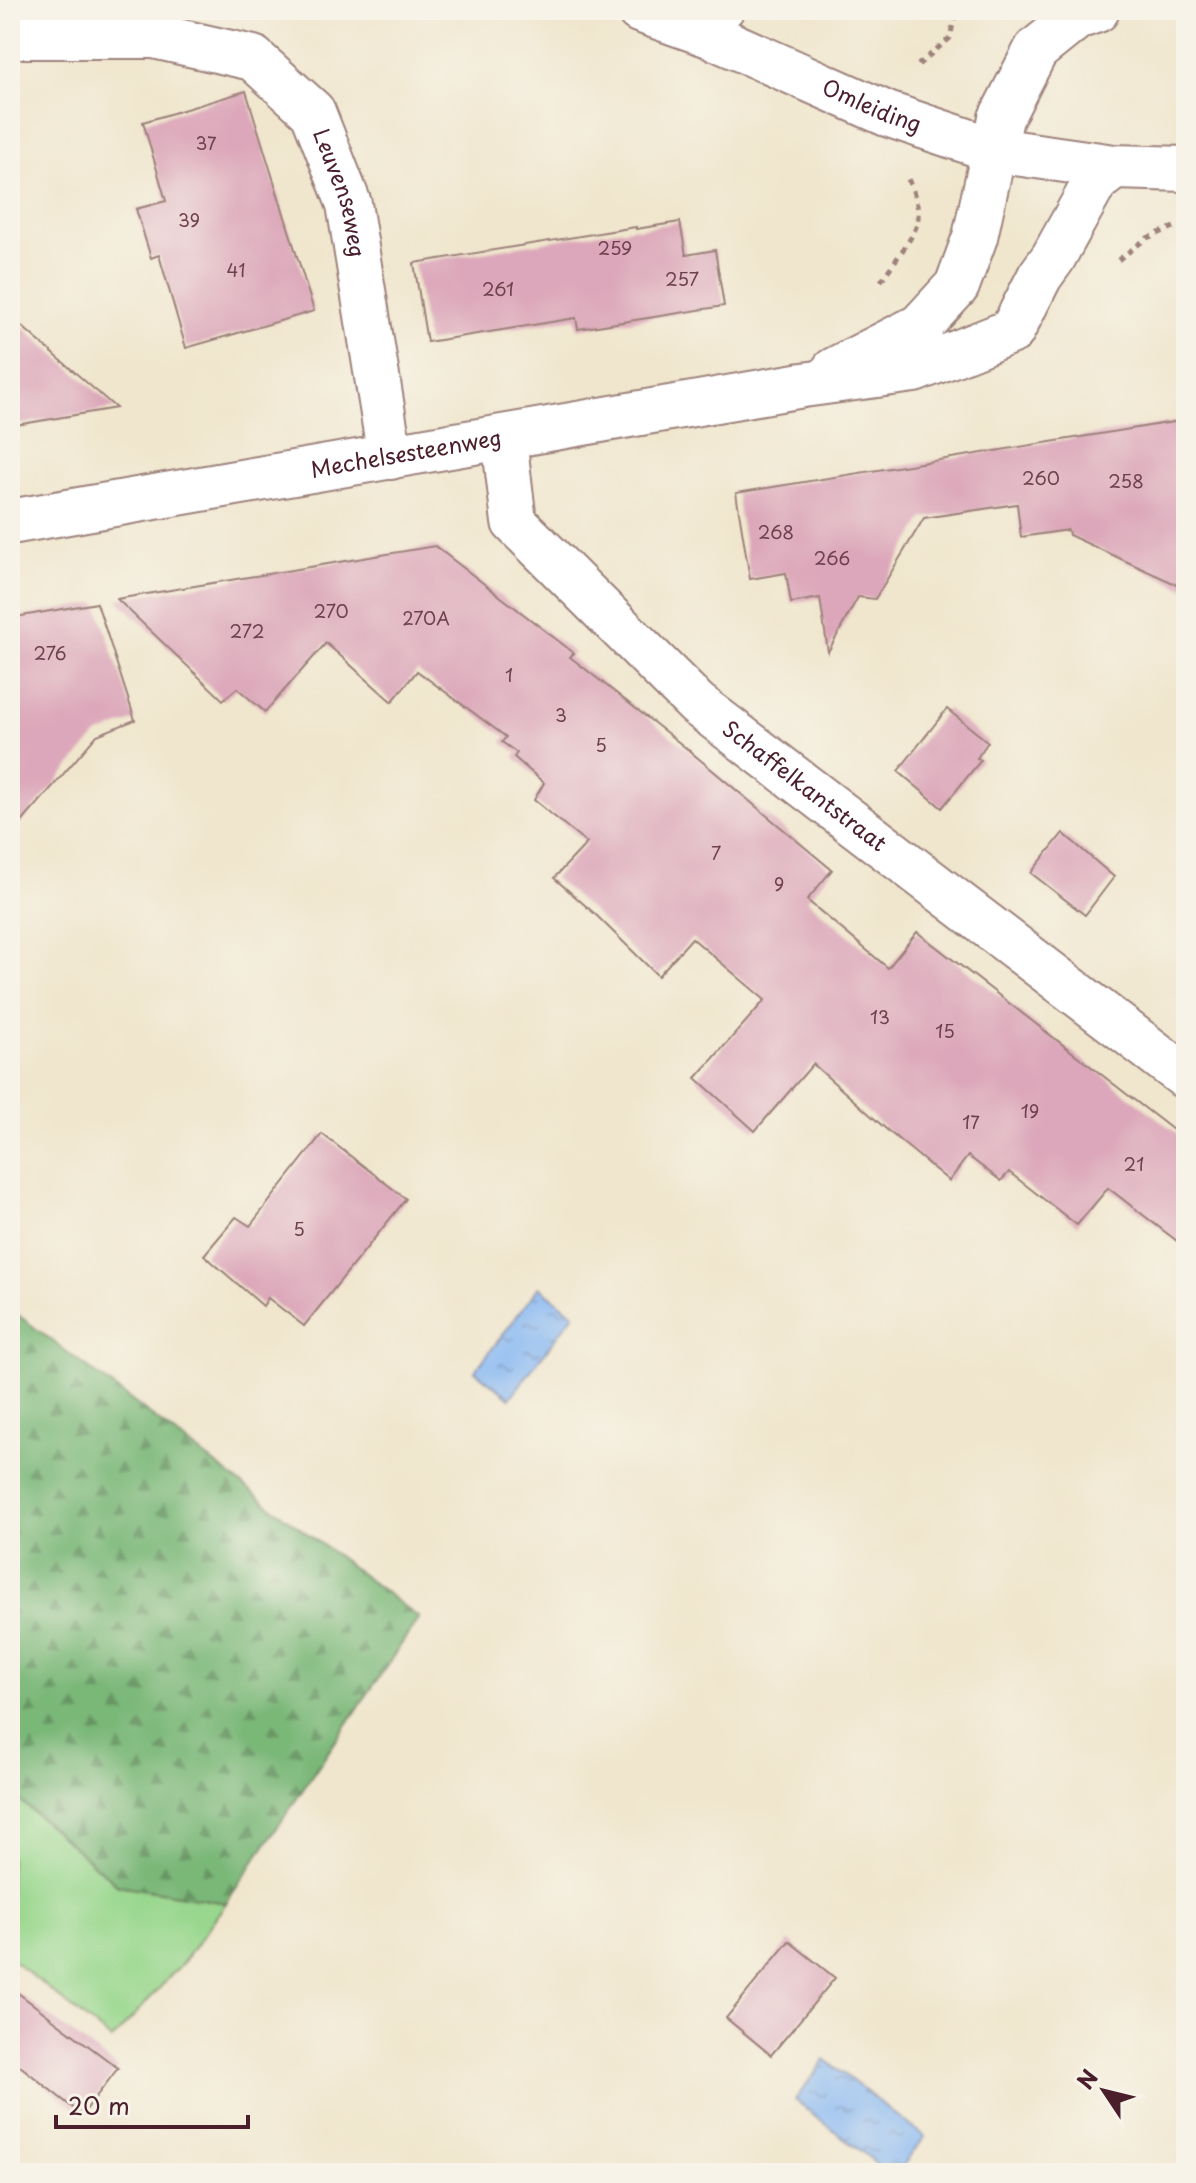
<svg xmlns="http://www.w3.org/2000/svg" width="1196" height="2183" viewBox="0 0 1196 2183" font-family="'Playpen Sans',sans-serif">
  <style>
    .green { fill: #98d78d; stroke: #717b5c; stroke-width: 2 }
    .forest { fill: url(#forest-firs); stroke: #626c52; stroke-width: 2 }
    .water { fill: url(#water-ripples); stroke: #686c8f; stroke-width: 2 }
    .building { fill: #dca7ba }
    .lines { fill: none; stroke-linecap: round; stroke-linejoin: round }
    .service-casing { stroke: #9d827c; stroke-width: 34 }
    .minor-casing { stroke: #9d827c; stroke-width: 48 }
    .tertiary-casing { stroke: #9d827c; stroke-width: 48 }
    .primary-casing { stroke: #9d827c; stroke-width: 48 }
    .path { stroke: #9d827c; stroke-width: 5; stroke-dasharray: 6 6; stroke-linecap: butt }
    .service { stroke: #fff; stroke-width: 30 }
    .minor { stroke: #fff; stroke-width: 44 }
    .tertiary { stroke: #fff; stroke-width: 44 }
    .primary { stroke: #fff; stroke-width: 44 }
    .labels { text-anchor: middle; stroke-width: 7; stroke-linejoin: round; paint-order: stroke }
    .number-label { font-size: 18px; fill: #6e414f }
    .street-label { font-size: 22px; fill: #4a1f2b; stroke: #f7f3e8 }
  </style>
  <defs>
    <pattern id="forest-firs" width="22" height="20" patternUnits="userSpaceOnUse" patternTransform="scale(2)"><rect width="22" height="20" fill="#7ab878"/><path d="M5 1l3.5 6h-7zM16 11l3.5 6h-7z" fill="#669563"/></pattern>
    <pattern id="water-ripples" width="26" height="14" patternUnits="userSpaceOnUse" patternTransform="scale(2)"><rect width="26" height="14" fill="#87b8f3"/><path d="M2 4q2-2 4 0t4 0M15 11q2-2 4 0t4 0" fill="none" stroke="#7095c5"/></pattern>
  </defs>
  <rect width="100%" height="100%" fill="#f7f3e8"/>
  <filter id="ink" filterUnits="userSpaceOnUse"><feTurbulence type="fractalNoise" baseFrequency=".0125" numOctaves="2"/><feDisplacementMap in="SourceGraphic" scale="16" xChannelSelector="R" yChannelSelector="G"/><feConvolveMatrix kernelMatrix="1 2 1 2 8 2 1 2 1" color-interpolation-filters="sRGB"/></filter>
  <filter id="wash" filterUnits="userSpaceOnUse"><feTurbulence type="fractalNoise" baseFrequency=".006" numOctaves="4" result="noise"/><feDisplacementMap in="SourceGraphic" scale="32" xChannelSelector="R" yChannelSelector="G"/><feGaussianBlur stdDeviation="1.8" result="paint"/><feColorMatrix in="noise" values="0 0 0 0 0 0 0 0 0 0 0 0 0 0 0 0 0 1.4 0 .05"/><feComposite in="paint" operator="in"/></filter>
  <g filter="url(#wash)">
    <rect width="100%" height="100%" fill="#f0e6cd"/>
    <!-- green -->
    <polygon class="green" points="10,1792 118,1885 226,1903 185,1960 112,2040 10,1958"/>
    <!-- forest -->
    <polygon class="forest" points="10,1309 419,1618 226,1903 118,1885 10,1792"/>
    <!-- water -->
    <g class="water">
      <polygon points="539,1287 574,1314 510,1398 475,1371"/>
      <polygon points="825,2060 925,2137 897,2173 889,2173 795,2100"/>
    </g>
    <g id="blocks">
      <!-- building -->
      <g class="building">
        <polygon points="246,91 314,311 186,348 159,255 151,258 136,209 166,201 143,122"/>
        <polygon points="680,222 686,255 715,250 724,306 578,329 576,318 427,342 414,263 636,227 636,229"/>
        <polygon points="10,316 116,408 10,426"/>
        <polygon points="1186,420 1186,589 1069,535 1068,530 1021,537 1017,504 924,518 875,599 858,597 828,652 820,598 791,603 786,573 750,579 736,493"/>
        <polygon points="435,546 574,653 570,657 686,748 832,870 807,900 888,968 917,932 1186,1140 1186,1248 1108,1188 1077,1225 1009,1172 1001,1181 968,1156 949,1181 886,1129 813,1064 755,1131 696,1078 765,1000 692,938 658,976 595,914 554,878 587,843 534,800 544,783 514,757 517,753 502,742 506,737 417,671 392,702 326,643 265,712 237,688 223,700 117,599"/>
        <polygon points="97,603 135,720 97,735 10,836 10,618"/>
        <polygon points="947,709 988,742 977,758 981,760 942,808 898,771"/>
        <polygon points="1063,833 1114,877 1085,915 1031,873"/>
        <polygon points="322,1134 406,1199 304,1326 268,1298 263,1306 204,1255 236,1217 250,1226"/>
        <polygon points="789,1941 835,1978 771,2055 726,2018"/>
        <polygon points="10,1987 118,2068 82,2115 10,2058"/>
      </g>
    </g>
  </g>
  <g filter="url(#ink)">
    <use href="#blocks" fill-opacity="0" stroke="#9d827c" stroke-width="2"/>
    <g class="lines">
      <defs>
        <polyline id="service" points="707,34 729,10"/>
        <g id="minor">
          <path id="s1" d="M10 36H154L253 58 313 112 349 204 390 457"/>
          <path id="s2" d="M504 438 514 522 697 704 1186 1077"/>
        </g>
        <g id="tertiary">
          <polyline points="834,370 920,326 957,286 975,237 994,150"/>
          <path id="s3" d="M10 522 803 385 914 370 1012 331 1040 276 1053 258 1095 182 1114 167"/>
        </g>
        <g id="primary">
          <path id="s4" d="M639 10 707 34 887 114 994 150 1114 167 1186 169"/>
          <polyline points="994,150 1001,118 1036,50 1077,17 1097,10"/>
        </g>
      </defs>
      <!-- service casing -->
      <use href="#service" class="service-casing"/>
      <!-- minor casing -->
      <use href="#minor" class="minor-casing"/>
      <!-- tertiary casing -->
      <use href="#tertiary" class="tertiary-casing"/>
      <!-- primary casing -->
      <use href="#primary" class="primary-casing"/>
      <!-- path -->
      <g class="path">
        <polyline points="918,65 950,38 956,10"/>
        <polyline points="1118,260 1147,238 1174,227"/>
        <path d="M881 281C890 267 913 239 917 224 921 210 914 193 908 179"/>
      </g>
      <!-- service -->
      <use href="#service" class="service"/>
      <!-- minor -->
      <use href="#minor" class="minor"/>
      <!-- tertiary -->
      <use href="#tertiary" class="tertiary"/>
      <!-- primary -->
      <use href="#primary" class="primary"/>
    </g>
  </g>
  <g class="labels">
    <!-- number labels -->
    <g class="number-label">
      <text x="206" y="150">37</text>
      <text x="189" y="227">39</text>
      <text x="615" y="255">259</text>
      <text x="236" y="277">41</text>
      <text x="682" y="286">257</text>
      <text x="498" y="296">261</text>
      <text x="1041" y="485">260</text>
      <text x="1126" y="488">258</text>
      <text x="776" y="539">268</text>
      <text x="832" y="565">266</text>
      <text x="331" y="618">270</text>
      <text x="426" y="625">270A</text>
      <text x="247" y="638">272</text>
      <text x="50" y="660">276</text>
      <text x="509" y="682">1</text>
      <text x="561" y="722">3</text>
      <text x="601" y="752">5</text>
      <text x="716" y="860">7</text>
      <text x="779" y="891">9</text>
      <text x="880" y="1024">13</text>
      <text x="945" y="1038">15</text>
      <text x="1030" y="1118">19</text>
      <text x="971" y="1129">17</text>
      <text x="1134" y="1171">21</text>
      <text x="299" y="1236">5</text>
    </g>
    <!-- street labels -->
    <g class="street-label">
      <text dy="8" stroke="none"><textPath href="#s4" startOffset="252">Omleiding</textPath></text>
      <text dy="8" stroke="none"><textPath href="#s1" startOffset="412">Leuvenseweg</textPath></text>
      <text dy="8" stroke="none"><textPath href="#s3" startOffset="402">Mechelsesteenweg</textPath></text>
      <text dy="8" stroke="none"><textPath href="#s2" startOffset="478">Schaffelkantstraat</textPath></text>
    </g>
  </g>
  <!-- margin -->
  <rect width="1196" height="2183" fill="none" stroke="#f7f3e8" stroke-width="40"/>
  <!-- north arrow -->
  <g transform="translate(1104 2091) rotate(305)" stroke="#f7f3e8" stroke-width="6" paint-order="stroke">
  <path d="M0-6L14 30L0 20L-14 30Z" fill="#4a1f2b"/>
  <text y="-12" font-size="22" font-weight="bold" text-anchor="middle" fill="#4a1f2b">N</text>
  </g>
  <!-- scale -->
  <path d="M56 2115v12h192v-12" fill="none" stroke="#4a1f2b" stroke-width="4"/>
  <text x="68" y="2115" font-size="24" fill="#4a1f2b" stroke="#f7f3e8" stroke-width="6" paint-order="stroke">20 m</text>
</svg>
